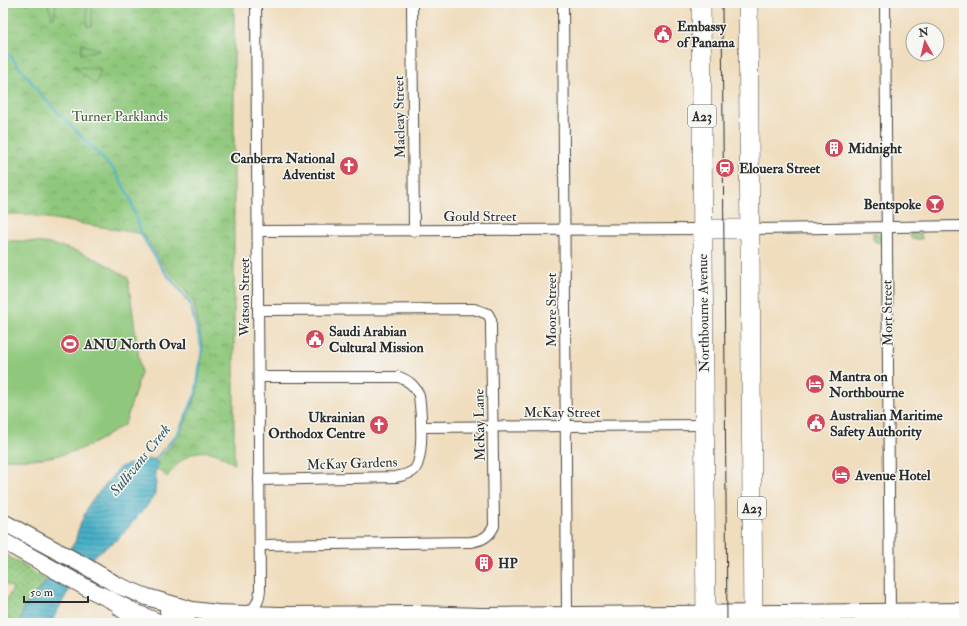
<svg xmlns="http://www.w3.org/2000/svg" width="967" height="626" viewBox="0 0 967 626" font-family="'IM FELL Double Pica',serif">
  <style>
    .grass { fill: url(#grass-dots); stroke: #5d7a54 }
    .park { fill: url(#park-crowns); stroke: #5d7a54 }
    .pitch { fill: #8fc87c; stroke: #5d7a54 }
    .water { fill: url(#water-rules); stroke: #386d78 }
    .lines { fill: none; stroke-linecap: round; stroke-linejoin: round }
    .stream { stroke: #46afc5; stroke-width: 2.5 }
    .street-casing { stroke: #494641; stroke-width: 12 }
    .primary-casing { stroke: #494641; stroke-width: 18 }
    .highway-casing { stroke: #494641; stroke-width: 20 }
    .street { stroke: #fff; stroke-width: 10 }
    .primary { stroke: #fff; stroke-width: 16 }
    .highway { stroke: #fff; stroke-width: 19 }
    .tram { stroke: #2b2b2b; stroke-width: 1 }
    .labels { text-anchor: middle; stroke-width: 3; stroke-linejoin: round; paint-order: stroke }
    .shield { fill: #f6f6f2; stroke: #686867; stroke-width: 1 }
    .shield-label { font-size: 13px; font-weight: bold; fill: #2b2b2b }
    .poi-label { font-size: 14px; font-weight: bold; fill: #2b2b2b; stroke: #f6f6f2; text-anchor: start }
    .park-label { font-size: 14px; fill: #495a43; stroke: #f6f6f2 }
    .street-label { font-size: 14px; fill: #2b2b2b; stroke: #f6f6f2 }
    .water-label { font-size: 15px; font-style: italic; fill: #345961; stroke: #f6f6f2 }
  </style>
  <defs>
    <pattern id="grass-dots" width="8" height="8" patternUnits="userSpaceOnUse"><rect width="8" height="8" fill="#8fc87c"/><path d="M2 2h.1M6 6h.1" fill="none" stroke="#75a366" stroke-width="1.8" stroke-linecap="round"/></pattern>
    <pattern id="park-crowns" width="20" height="18" patternUnits="userSpaceOnUse"><rect width="20" height="18" fill="#8fc87c"/><path d="M2 6a3 3 0 1 1 6 0M12 15a3 3 0 1 1 6 0" fill="none" stroke="#75a366"/></pattern>
    <pattern id="water-rules" width="6" height="5" patternUnits="userSpaceOnUse"><rect width="6" height="5" fill="#46afc5"/><path d="M0 2.5h6" fill="none" stroke="#3b8fa0"/></pattern>
  </defs>
  <rect width="100%" height="100%" fill="#f6f6f2"/>
  <filter id="ink" filterUnits="userSpaceOnUse"><feTurbulence type="fractalNoise" baseFrequency=".025" numOctaves="2"/><feDisplacementMap in="SourceGraphic" scale="8" xChannelSelector="R" yChannelSelector="G"/><feConvolveMatrix kernelMatrix="1 2 1 2 8 2 1 2 1" color-interpolation-filters="sRGB"/></filter>
  <filter id="wash" filterUnits="userSpaceOnUse"><feTurbulence type="fractalNoise" baseFrequency=".012" numOctaves="4" result="noise"/><feDisplacementMap in="SourceGraphic" scale="16" xChannelSelector="R" yChannelSelector="G"/><feGaussianBlur stdDeviation="0.9" result="paint"/><feColorMatrix in="noise" values="0 0 0 0 0 0 0 0 0 0 0 0 0 0 0 0 0 1.4 0 .05"/><feComposite in="paint" operator="in"/></filter>
  <g filter="url(#wash)">
    <rect width="100%" height="100%" fill="#f0ddbd"/>
    <!-- grass -->
    <g class="grass">
      <path d="M873 233C879 233 884 237 884 243L875 242 873 239Z"/>
      <polygon points="911,233 921,233 922,239 912,239 910,237"/>
      <polygon points="3,553 46,580 23,609 20,623 3,623 3,607 13,588 3,583"/>
    </g>
    <!-- park -->
    <path class="park" d="M3 3H234V464C229 461 223 456 217 454 194 446 180 459 167 477L154 466 180 434 197 394 203 348 193 301 165 267 143 234 24 214H3Z"/>
    <!-- pitch -->
    <g class="pitch">
      <polygon points="47,3 56,3 54,18 51,17 52,15"/>
      <rect x="87" y="3" width="5" height="23"/>
      <polygon points="82,44 97,49 99,48 99,50 81,54"/>
      <polygon points="75,65 77,67 101,69 98,79 95,84 76,68 74,68 74,66"/>
      <path d="M3 241C49 239 90 251 128 278L141 373 125 424C115 430 106 437 96 442 68 457 34 461 3 459Z"/>
    </g>
    <!-- water -->
    <polygon class="water" points="148,459 155,459 158,465 155,473 156,483 155,494 147,506 118,539 95,555 66,595 51,623 20,623 23,609 45,583 75,542 78,530 89,504 120,467 129,464 137,464"/>
    <g class="lines">
      <!-- stream -->
      <polyline class="stream" points="3,42 5,49 44,98 115,171 130,198 142,236 163,269 190,303 202,349 196,393 178,433 154,461"/>
    </g>
  </g>
  <g filter="url(#ink)">
    <g class="lines">
      <defs>
        <g id="street">
          <polyline points="412,3 414,231"/>
          <polyline points="563,3 567,616"/>
          <polyline points="885,3 890,611"/>
          <polyline points="750,229 964,226"/>
          <polyline points="258,231 703,229"/>
          <path d="M258 310 474 309 488 314 491 320V326L494 526C489 537 482 540 471 542L260 545"/>
          <path d="M259 377H399C409 381 414 385 419 395 421 410 425 462 413 471 407 475 401 476 395 477L259 480"/>
          <polyline points="421,427 704,425"/>
          <polyline points="118,610 135,623"/>
          <path d="M244 613C256 610 259 601 260 590L256 3"/>
        </g>
        <g id="primary">
          <polyline points="3,522 87,567 117,585 147,597 192,610 217,613 280,615 417,614 481,616 964,611"/>
          <polyline points="3,541 87,588 139,614 161,623"/>
          <path d="M168 611C177 613 184 614 188 623"/>
        </g>
        <g id="highway">
          <polyline points="701,3 706,623"/>
          <polyline points="748,3 753,623"/>
          <polyline points="703,229 750,229"/>
        </g>
      </defs>
      <!-- street casing -->
      <use href="#street" class="street-casing"/>
      <!-- primary casing -->
      <use href="#primary" class="primary-casing"/>
      <!-- highway casing -->
      <use href="#highway" class="highway-casing"/>
      <!-- street -->
      <use href="#street" class="street"/>
      <!-- primary -->
      <use href="#primary" class="primary"/>
      <!-- highway -->
      <use href="#highway" class="highway"/>
      <!-- tram -->
      <polyline class="tram" points="722,3 727,623"/>
    </g>
  </g>
  <!-- icons -->
  <defs>
    <symbol id="civic-disc" viewBox="-11 -11 22 22"><circle r="9.5" fill="#d1495b" stroke="#f6f6f2"/><path d="M-.6-6.5H3V-4.5H.6V-3L4-1V1h2V6H-6V1h2V-1L-.6-3ZM-1.2 2.5V6h2.4V2.5Z" fill="#fff"/></symbol>
    <symbol id="building-disc" viewBox="-11 -11 22 22"><circle r="9.5" fill="#d1495b" stroke="#f6f6f2"/><path d="M-4-6H4V6H1V3H-1V6H-4ZM-2.5-4.3h1.7v1.8h-1.7ZM.8-4.3h1.7v1.8H.8ZM-2.5-1h1.7V.8h-1.7ZM.8-1h1.7V.8H.8Z" fill="#fff"/></symbol>
    <symbol id="church-disc" viewBox="-11 -11 22 22"><circle r="9.5" fill="#d1495b" stroke="#f6f6f2"/><path d="M-1.2-6h2.4v3.5h3.3v2.4h-3.3V6h-2.4V-.1h-3.3v-2.4h3.3Z" fill="#fff"/></symbol>
    <symbol id="station-disc" viewBox="-11 -11 22 22"><circle r="9.5" fill="#d1495b" stroke="#f6f6f2"/><path d="M-3-6H3Q5-6 5-4V2Q5 4 3 4L4.5 6H3L1.5 4h-3L-3 6H-4.5L-3 4Q-5 4-5 2V-4Q-5-6-3-6ZM-3.5-4v3h7v-3ZM-3.5 1v1.5H-2V1ZM2 1v1.5H3.5V1Z" fill="#fff"/></symbol>
    <symbol id="bar-disc" viewBox="-11 -11 22 22"><circle r="9.5" fill="#d1495b" stroke="#f6f6f2"/><path d="M-6-5H6L.8 .8V4.5H3.5V6h-7V4.5H-.8V.8Z" fill="#fff"/></symbol>
    <symbol id="stadium-disc" viewBox="-11 -11 22 22"><circle r="9.5" fill="#d1495b" stroke="#f6f6f2"/><path d="M0-5a6.5 5 0 1 0 0 10a6.5 5 0 1 0 0-10ZM-3.5-1.8h7v3.6h-7Z" fill="#fff"/></symbol>
    <symbol id="hotel-disc" viewBox="-11 -11 22 22"><circle r="9.5" fill="#d1495b" stroke="#f6f6f2"/><path d="M-6-4.5h1.5V1H6V5H4.5V3h-9V5H-6ZM-4 0a1.8 1.8 0 1 1 3.6 0ZM.5 0V-2.5h3Q6-2.5 6 0Z" fill="#fff"/></symbol>
  </defs>
  <g fill-rule="evenodd">
    <use href="#civic-disc" x="652" y="23" width="22" height="22"/>
    <use href="#building-disc" x="823" y="137" width="22" height="22"/>
    <use href="#church-disc" x="338" y="155" width="22" height="22"/>
    <use href="#station-disc" x="714" y="157" width="22" height="22"/>
    <use href="#bar-disc" x="924" y="193" width="22" height="22"/>
    <use href="#civic-disc" x="304" y="328" width="22" height="22"/>
    <use href="#stadium-disc" x="59" y="333" width="22" height="22"/>
    <use href="#hotel-disc" x="804" y="373" width="22" height="22"/>
    <use href="#civic-disc" x="805" y="412" width="22" height="22"/>
    <use href="#church-disc" x="368" y="414" width="22" height="22"/>
    <use href="#hotel-disc" x="830" y="464" width="22" height="22"/>
    <use href="#building-disc" x="473" y="552" width="22" height="22"/>
  </g>
  <g class="labels">
    <!-- shield labels -->
    <g class="shield">
      <rect x="688" y="105" width="28" height="22" rx="3"/>
      <rect x="738" y="497" width="28" height="22" rx="3"/>
    </g>
    <g class="shield-label">
      <text x="702" y="121">A23</text>
      <text x="752" y="513">A23</text>
    </g>
    <!-- poi labels -->
    <g class="poi-label">
      <text x="677" y="31">Embassy<tspan x="677" dy="16">of Panama</tspan></text>
      <text x="848" y="153">Midnight</text>
      <text x="335" y="163" text-anchor="end">Canberra National<tspan x="335" dy="16">Adventist</tspan></text>
      <text x="739" y="173">Elouera Street</text>
      <text x="921" y="209" text-anchor="end">Bentspoke</text>
      <text x="329" y="336">Saudi Arabian<tspan x="329" dy="16">Cultural Mission</tspan></text>
      <text x="84" y="349">ANU North Oval</text>
      <text x="829" y="381">Mantra on<tspan x="829" dy="16">Northbourne</tspan></text>
      <text x="830" y="420">Australian Maritime<tspan x="830" dy="16">Safety Authority</tspan></text>
      <text x="365" y="422" text-anchor="end">Ukrainian<tspan x="365" dy="16">Orthodox Centre</tspan></text>
      <text x="855" y="480">Avenue Hotel</text>
      <text x="498" y="568">HP</text>
    </g>
    <!-- park labels -->
    <g class="park-label">
      <text x="120" y="121">Turner Parklands</text>
    </g>
    <!-- street labels -->
    <g class="street-label">
      <text transform="translate(399 117) rotate(-91)" y="5">Macleay Street</text>
      <text x="480" y="221">Gould Street</text>
      <text transform="translate(244 297) rotate(-90)" y="5">Watson Street</text>
      <text transform="translate(551 310) rotate(-90)" y="5">Moore Street</text>
      <text transform="translate(703 313) rotate(-91)" y="5">Northbourne Avenue</text>
      <text transform="translate(887 313) rotate(-91)" y="5">Mort Street</text>
      <text x="562" y="417">McKay Street</text>
      <text transform="translate(479 425) rotate(-91)" y="5">McKay Lane</text>
      <text transform="translate(352 463) rotate(-2)" y="5">McKay Gardens</text>
    </g>
    <!-- water labels -->
    <g class="water-label">
      <text transform="translate(140 460) rotate(-51)" y="5">Sullivans Creek</text>
    </g>
  </g>
  <!-- margin -->
  <rect width="967" height="626" fill="none" stroke="#f6f6f2" stroke-width="16"/>
  <!-- north arrow -->
  <g transform="translate(925 42) rotate(352)"><circle r="19" fill="#f6f6f2" stroke="#a5a5a2"/>
  <path d="M0-3L7 15L0 10L-7 15Z" fill="#d1495b"/>
  <text y="-6" font-size="11" font-weight="bold" text-anchor="middle" fill="#2b2b2b">N</text>
  </g>
  <!-- scale -->
  <path d="M24 596v6h64v-6" fill="none" stroke="#2b2b2b" stroke-width="2"/>
  <text x="30" y="596" font-size="12" fill="#2b2b2b" stroke="#f6f6f2" stroke-width="3" paint-order="stroke">50 m</text>
</svg>
